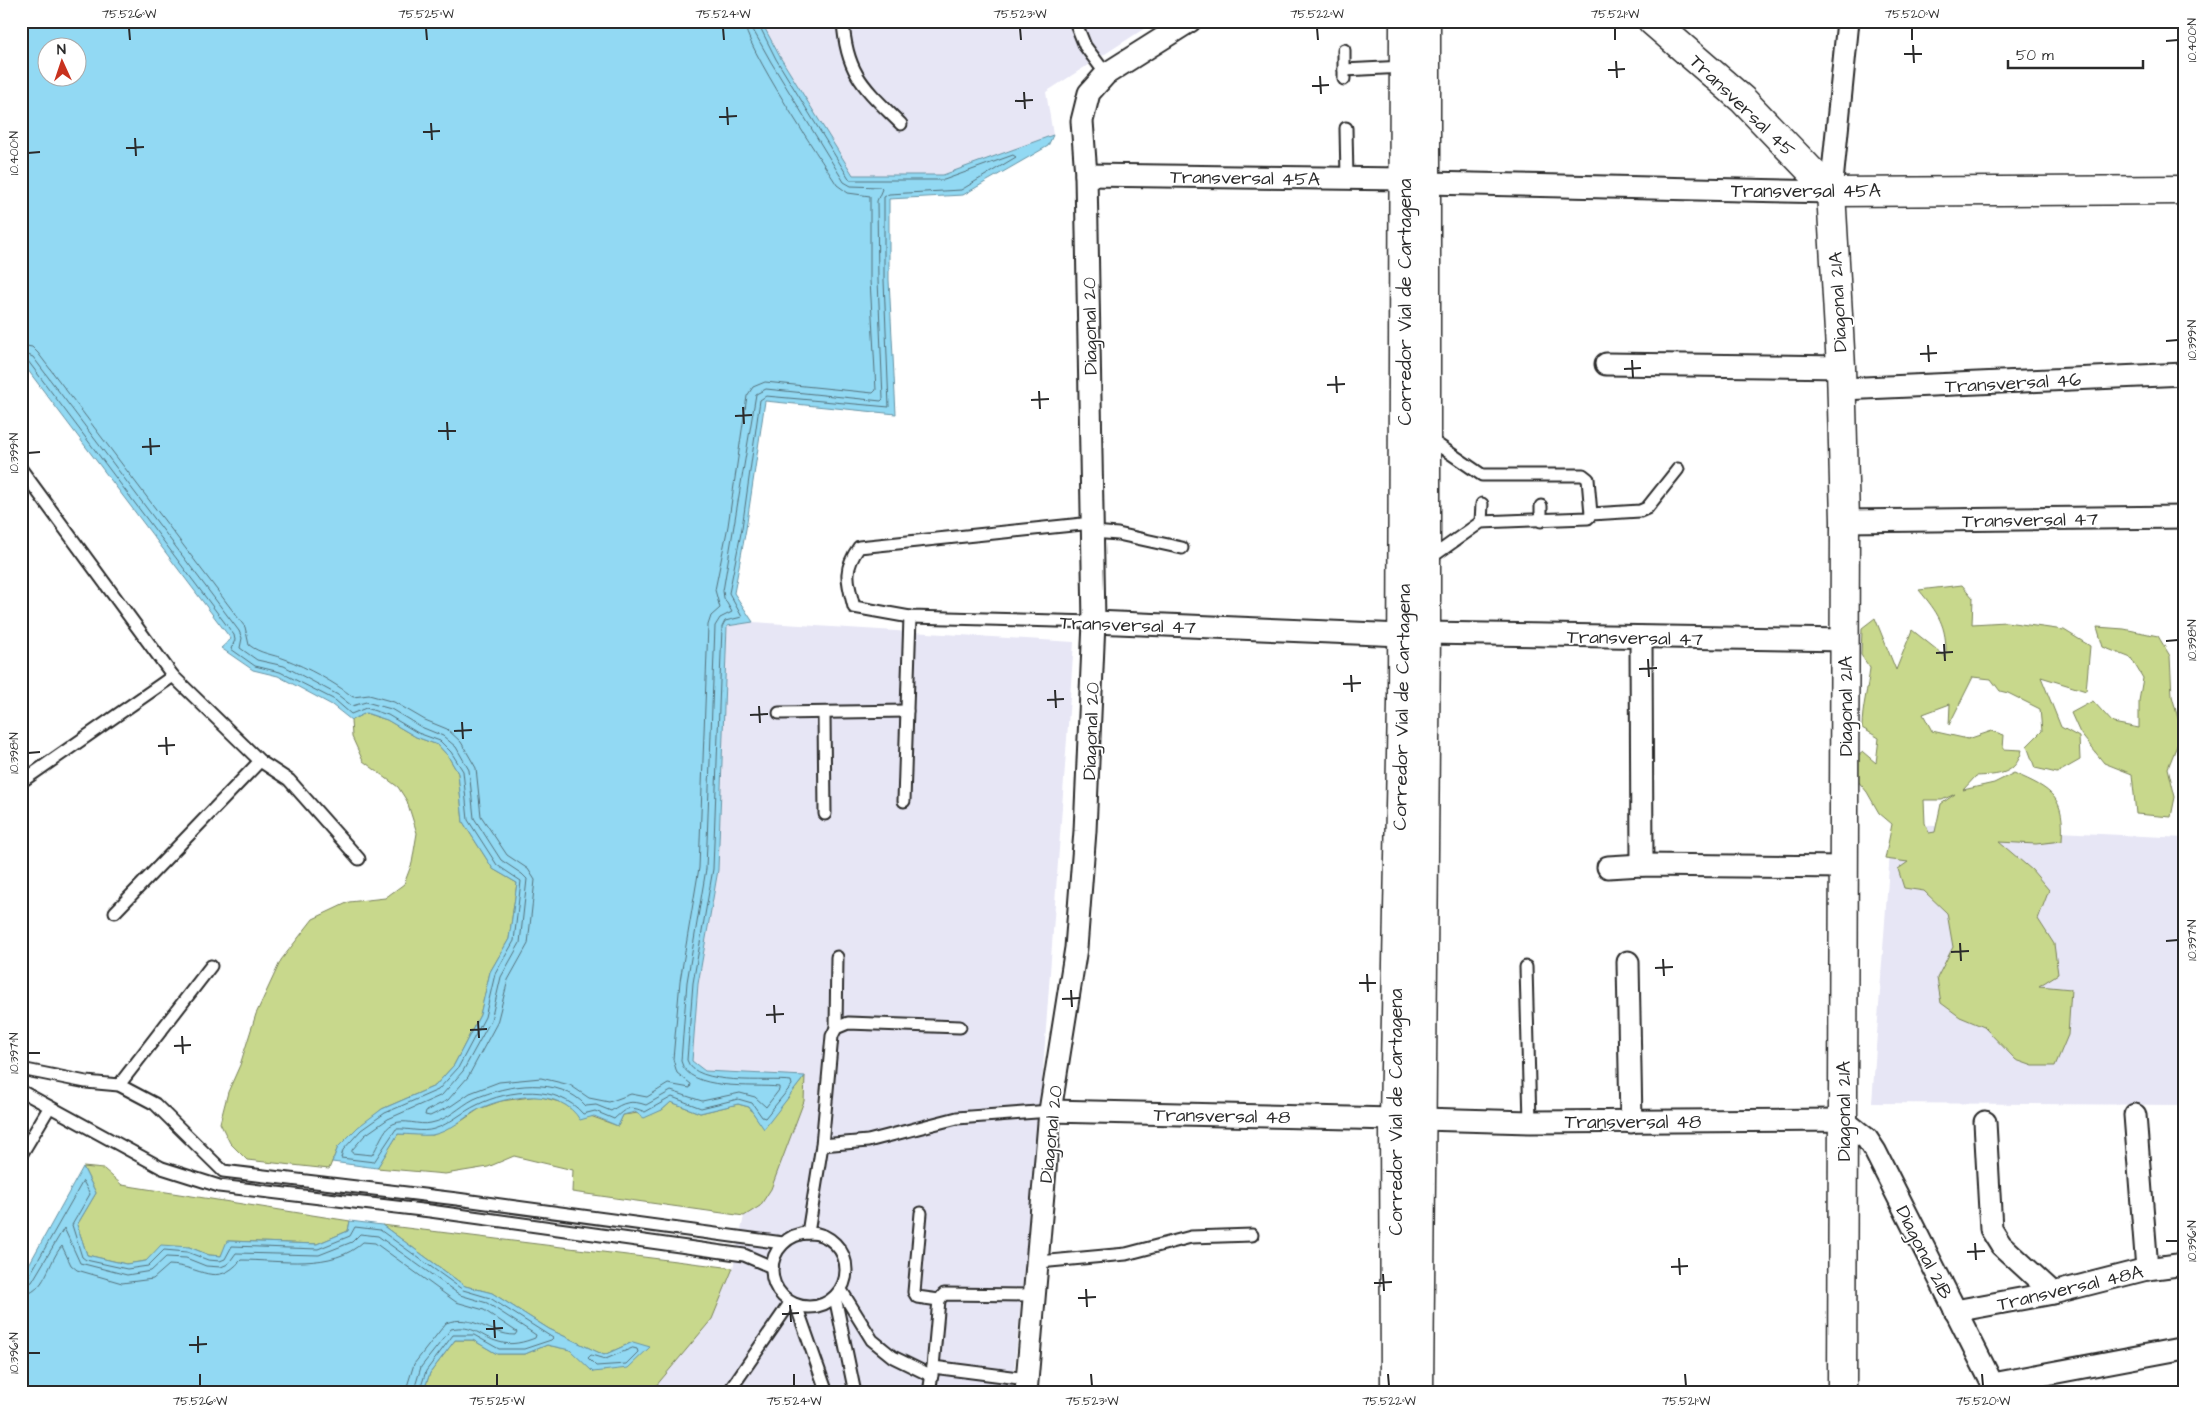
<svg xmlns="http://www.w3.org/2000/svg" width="2206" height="1414" viewBox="0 0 2206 1414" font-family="'Architects Daughter',sans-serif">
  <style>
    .built { fill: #e7e6f5 }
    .green { fill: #c8d88c; stroke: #7a825c; fill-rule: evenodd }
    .water { fill: #92d9f3; stroke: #6993a3; fill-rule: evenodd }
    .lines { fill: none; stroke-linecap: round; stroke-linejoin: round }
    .shore { stroke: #54717b; stroke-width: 1 }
    .service-casing { stroke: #2b2b2b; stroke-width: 15 }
    .minor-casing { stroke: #2b2b2b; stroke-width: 25 }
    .tertiary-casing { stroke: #2b2b2b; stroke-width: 31 }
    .primary-casing { stroke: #2b2b2b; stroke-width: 31 }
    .service { stroke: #fff; stroke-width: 11 }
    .minor { stroke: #fff; stroke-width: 21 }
    .tertiary { stroke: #fff; stroke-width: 28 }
    .primary { stroke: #fff; stroke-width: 28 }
    .ticks { fill: none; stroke: #2b2b2b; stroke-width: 2 }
    .labels { text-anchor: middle; stroke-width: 4; stroke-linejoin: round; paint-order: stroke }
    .street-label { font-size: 19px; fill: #2b2b2b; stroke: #fff }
    .neatline { fill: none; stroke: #2b2b2b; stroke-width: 2 }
    .ticks-label { font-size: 12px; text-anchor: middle; fill: #2b2b2b }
  </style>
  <rect width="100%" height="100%" fill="#fff"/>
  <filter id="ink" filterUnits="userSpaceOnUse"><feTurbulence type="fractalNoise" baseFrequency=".02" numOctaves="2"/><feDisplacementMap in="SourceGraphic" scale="10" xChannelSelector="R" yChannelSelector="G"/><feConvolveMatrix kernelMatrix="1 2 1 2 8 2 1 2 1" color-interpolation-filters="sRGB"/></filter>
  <g filter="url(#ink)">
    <!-- built -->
    <g class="built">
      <polygon points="761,21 1156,21 1046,92 1053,135 943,175 852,175 780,57"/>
      <polygon points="753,622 1074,642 1042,1083 1012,1393 650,1393 712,1319 733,1268 744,1216 760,1206 726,1073 705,1071 692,1061 698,984 718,870 727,626"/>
      <polygon points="1892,824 2185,838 2185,1105 1872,1103"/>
    </g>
    <!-- green -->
    <g class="green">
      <path d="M1962 585 1973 598 1972 624 2006 622 2064 630 2090 646 2086 691 2041 677 2061 727 2079 737 2080 760 2057 773 2035 768 2027 746 2042 731 2040 709 2008 693 2000 691 1991 679 1973 677 1949 725 1950 704 1923 714 1932 731 1968 739 1992 731 2004 735 2003 749 2022 750C2016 775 1998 775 1976 776L1963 790 1994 783 2014 773C2053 790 2065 797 2062 841L2036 844 1999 842 2032 870 2049 890 2038 919 2054 944 2058 974 2039 986 2071 989 2068 1035 2055 1066H2033L2016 1060 1984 1027 1960 1017 1941 1003 1937 978 1953 947 1947 913 1924 891 1904 888 1898 869 1908 862 1885 859 1892 824 1879 813 1867 792 1853 775 1851 761 1863 752 1876 763 1879 738 1862 728C1862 707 1868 689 1870 668L1861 655 1862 628 1875 618 1896 670 1912 630 1946 657C1947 625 1938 613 1919 590ZM1955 794 1941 804 1935 832 1929 833 1925 823 1924 800H1942Z"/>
      <polygon points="2097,627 2124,629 2158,636 2170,656 2172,696 2182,733 2168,768 2175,797 2171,817 2136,814 2132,774 2104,763 2080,733 2071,713 2093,701 2113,723 2139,728 2139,701 2143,678 2131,658 2103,647"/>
      <polygon points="365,713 387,720 416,737 438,745 448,756 458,773 463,822 493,869 517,883 509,939 490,972 480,1015 454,1065 435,1086 382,1109 338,1147 329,1169 247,1160 230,1143 220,1123 228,1092 240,1065 256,1014 281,960 313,919 349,902 385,898 404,884 412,863 417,833 407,801 398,787 363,761 352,737 351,720"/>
      <polygon points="805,1076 804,1101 771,1189 760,1206 744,1216 572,1192 573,1170 514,1156 488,1167 445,1174 377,1168 398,1134 433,1135 460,1122 479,1109 501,1101 538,1096 563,1103 574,1110 618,1126 623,1115 662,1110 671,1102 700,1113 738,1104 749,1107 764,1128"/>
      <polygon points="83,1167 104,1169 122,1185 350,1221 348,1231 317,1244 228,1241 221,1256 209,1255 189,1247 146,1261 126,1264 87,1255 77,1225 96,1193"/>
      <polygon points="382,1225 733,1268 712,1319 650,1393 423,1393 430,1373 455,1340 473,1340 497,1354 525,1354 547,1345 571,1350 593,1372 633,1342 604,1355 549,1329 492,1293 465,1286"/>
    </g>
    <!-- water -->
    <g class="water">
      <path d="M21 21H761L780 57 853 175H943L1053 135 1048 146 963 195 889 199V280L896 414 765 401 746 529 734 593 753 622 727 626 718 870 698 984 692 1061 705 1071 805 1076 764 1129 749 1107 738 1104 700 1113 671 1102 662 1110 644 1118 635 1112 623 1115 618 1126 594 1116 580 1120C561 1087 508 1095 479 1109 464 1117 450 1132 432 1135 421 1136 409 1134 398 1134L377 1168 332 1162 338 1147 358 1127 382 1109 435 1086 454 1065 480 1015 490 972 509 939 517 883 493 869 463 822 458 773 448 756 438 745 416 737 387 720 366 713 351 720 332 705 278 676 253 670 221 648 231 639 21 361ZM48 48H78V78H48Z"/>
      <polygon points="83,1167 96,1193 77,1225 87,1255 126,1264 146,1261 161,1245 189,1247 209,1255 221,1256 227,1241 317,1244 348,1231 350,1221 382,1225 465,1286 492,1293 549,1329 604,1355 633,1342 650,1347 628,1368 593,1372 570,1350 547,1345 525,1354 497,1354 473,1340 455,1340 430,1373 423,1393 21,1393 21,1279"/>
    </g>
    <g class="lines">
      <!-- shore -->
      <g class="shore">
        <path d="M21 345 32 347 38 353 245 627 249 645C261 654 272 654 285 659 308 668 334 682 353 697L369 695 394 702 425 720 447 729 461 742 476 768 481 816 507 855 528 869 535 880 528 944 508 980 497 1023 468 1077 448 1100 426 1111 425 1115 430 1116 451 1106 470 1093 499 1082 541 1078 570 1085 589 1098 609 1102 631 1094 647 1097 668 1084 690 1088 691 1084 677 1073 673 1059 680 981 699 868 708 625 711 616 720 608 715 590 728 526 747 396 753 387 765 382 873 393 876 390 870 280V196L848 193 837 185C820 158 744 45 744 21"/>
        <path d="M21 352 33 357 239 631 242 638 240 648 257 660 284 666 338 695 352 706 366 702 391 709 421 727 443 736 456 747 469 770 474 818 501 860 522 874 527 879 520 943 501 977 491 1020 463 1071 442 1095 388 1119 365 1135 352 1150V1153L372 1155C378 1147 383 1128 393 1124 404 1118 419 1126 431 1123 448 1120 460 1106 474 1099 507 1084 560 1076 586 1106L596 1105 611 1111C623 1102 632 1100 646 1105L671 1091 702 1101 740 1093 755 1097 766 1107 779 1090V1087C754 1084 688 1092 681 1061L687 982 706 869 715 626 720 618 732 612 724 598 723 591 756 394 766 389 881 401 883 399 878 280 877 201 882 189 880 187 851 186 844 182 771 62 752 28 751 21"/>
        <path d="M21 359 28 361 234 635 235 640 231 649 255 666 280 672 335 700 351 714 366 708 388 715 418 733 440 741 451 752 463 771 468 820 497 865 521 881 514 941 495 974 485 1017 458 1068 438 1090 385 1113 361 1130 343 1150 341 1158 374 1162 396 1129C408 1128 422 1133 434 1129 450 1124 462 1112 477 1105 509 1089 558 1084 583 1114L595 1111 614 1119C626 1108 629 1105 645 1112L672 1097 701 1108 738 1099 752 1103 762 1117 765 1118 792 1085 791 1081C769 1078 695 1087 687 1060L693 983 713 869 722 627 725 621 742 617 729 593 742 528 760 400 766 396 889 407 884 280V197L889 194 961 190 1016 157 1013 155 944 180H850L776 59 757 21"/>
        <polyline points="21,1281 28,1278 83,1181 90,1194 72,1225 82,1257 86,1260 127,1269 148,1266 164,1250 187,1252 208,1260 220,1261 225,1259 232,1246 318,1249 350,1236 355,1227 380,1230 463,1290 490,1298 553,1338 551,1340 524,1349 499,1349 474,1335 453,1335 426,1371 419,1393"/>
        <path d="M21 1287 32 1282 64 1228 80 1263 127 1275 151 1271 166 1257 186 1258 206 1266 221 1267 228 1264 236 1253 319 1255 352 1242 360 1234 378 1236 460 1295 487 1303 536 1335 535 1338C525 1342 511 1346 499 1342 480 1337 474 1324 451 1329L421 1367 413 1393"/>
        <path d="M21 1295C46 1294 48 1261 62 1246L71 1265 77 1270 122 1283 153 1279 169 1265C201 1266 216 1289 241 1260 279 1260 333 1271 363 1242L375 1243 456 1302 484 1310 517 1332 515 1335C491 1335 472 1313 446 1323L414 1364 405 1393"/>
        <polygon points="633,1348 637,1349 638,1352 626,1364 596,1366 588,1358 591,1355 605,1359"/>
      </g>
      <defs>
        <g id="service">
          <path d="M843 21C846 75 866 89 901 124"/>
          <polyline points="1075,21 1085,46 1106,74"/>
          <polyline points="1344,50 1344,79"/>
          <polyline points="1344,70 1404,67"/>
          <polyline points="1346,128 1347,179"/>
          <polyline points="1428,438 1482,475 1583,475 1588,479 1591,514 1588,518 1481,522 1429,559"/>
          <polyline points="21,469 173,676 260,761 289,780 359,859"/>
          <polyline points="1591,514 1640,511 1647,508 1678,469"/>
          <polyline points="1541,521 1541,506"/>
          <polyline points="1481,522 1482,504"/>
          <path d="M1092 523 859 547C843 570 847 580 854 607L910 617 1094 622"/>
          <polyline points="1093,532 1118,534 1182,548"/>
          <polyline points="779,713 907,711"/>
          <polyline points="824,713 825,814"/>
          <polyline points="21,782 173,676"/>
          <polyline points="904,801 910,617"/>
          <polyline points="115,912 260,761"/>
          <polyline points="1526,967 1530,1122"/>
          <polyline points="836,1028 837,957"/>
          <polyline points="21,1069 86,1082 119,1085 155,1104 223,1171 457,1199 783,1243"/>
          <polyline points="119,1085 211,966"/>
          <polyline points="21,1091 162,1168 219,1186 430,1211 744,1255 772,1267"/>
          <polyline points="822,1145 868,1141 957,1118 1050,1111"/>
          <polyline points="21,1155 49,1108"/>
          <polyline points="921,1213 914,1292 917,1297 939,1300"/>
          <circle cx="809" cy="1270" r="37"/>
          <polyline points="808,1233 822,1145 832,1036 836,1028 848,1023 960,1027"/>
          <polyline points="1039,1262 1126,1254 1191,1237 1252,1235"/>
          <polyline points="841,1290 872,1340 893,1357 932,1376"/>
          <polyline points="835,1297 855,1393"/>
          <polyline points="796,1305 827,1393"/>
          <polyline points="933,1367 939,1300 944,1294 1034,1295"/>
          <polyline points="728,1393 790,1303"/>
          <polyline points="929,1393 933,1367 1027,1379"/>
        </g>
        <g id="minor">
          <polyline points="1086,175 1404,179"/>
          <polyline points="1427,183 1831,192 1848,21"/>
          <polyline points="1606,364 1841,367"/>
          <polyline points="1842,389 2185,374"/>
          <polyline points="1845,521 2185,517"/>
          <polyline points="1094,622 1402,635"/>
          <polyline points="1426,633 1845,640"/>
          <polyline points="1641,637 1642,865"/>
          <polyline points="1608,867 1642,865 1846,867"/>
          <polyline points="1628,962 1631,1122"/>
          <polyline points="1050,1111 1394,1119"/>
          <polyline points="2135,1115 2147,1269"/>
          <polyline points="1422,1119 1530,1122 1843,1120 1867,1139 1875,1151 1997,1393"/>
          <polyline points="1985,1122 1991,1229 2001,1245 2053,1293"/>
          <polyline points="1955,1311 2053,1293 2147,1269 2185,1264"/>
          <polyline points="1993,1384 2185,1348"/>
          <polyline points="1026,1393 1050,1111 1076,948 1085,831 1094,622 1086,175 1082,121 1089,93 1106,74 1190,21"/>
        </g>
        <g id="tertiary">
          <polyline points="1652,21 1743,100 1831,192"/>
          <polyline points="1831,192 1841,367 1845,521 1842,1393"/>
          <polyline points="1831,192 2185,190"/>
        </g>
        <g id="primary">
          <polyline points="1395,1393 1394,1119 1402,703 1404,21"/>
          <polyline points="1419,1393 1426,633 1426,21"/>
        </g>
      </defs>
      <!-- service casing -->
      <use href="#service" class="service-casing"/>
      <!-- minor casing -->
      <use href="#minor" class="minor-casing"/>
      <!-- tertiary casing -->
      <use href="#tertiary" class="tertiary-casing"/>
      <!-- primary casing -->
      <use href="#primary" class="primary-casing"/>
      <!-- service -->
      <use href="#service" class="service"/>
      <!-- minor -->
      <use href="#minor" class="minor"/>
      <!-- tertiary -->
      <use href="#tertiary" class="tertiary"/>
      <!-- primary -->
      <use href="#primary" class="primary"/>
    </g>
  </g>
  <!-- ticks -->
  <path class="ticks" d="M129 28 130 40M426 28 427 40M723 28 724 40M1020 28 1021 40M1317 28 1318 40M1615 28V40M1912 28V40M2166 41 2178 40M1913 45 1914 63M1904 54H1922M1616 61 1617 78M1608 70 1625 69M1320 76 1321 94M1312 86 1329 85M1024 92 1025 109M1015 101 1033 100M727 107 728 125M719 117 737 116M431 123 432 140M423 132 440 131M135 138 136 156M126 148 144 147M28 153 40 152M2166 341 2178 340M1928 345 1929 362M1920 354 1937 353M1632 360 1633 378M1624 369 1641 368M1336 376 1337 393M1327 385 1345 384M1039 391 1040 409M1031 400 1049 399M743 407 744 424M735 416 752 415M447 422 448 440M438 431H456M150 438 151 455M142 447 160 446M28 453 40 452M2166 641 2178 640M1944 644 1945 661M1936 653 1953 652M1648 659 1649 677M1639 669 1657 668M1351 675 1352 692M1343 684 1361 683M1055 690 1056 708M1047 700 1064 699M759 706 760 723M750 715 768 714M462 722 463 739M454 731 472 730M166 737 167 755M158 746 175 745M28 753 40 752M2166 941 2178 940M1960 943 1961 961M1951 952 1969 951M1663 959 1664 976M1655 968 1673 967M1367 974 1368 992M1359 983H1376M1071 990 1072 1007M1062 999 1080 998M774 1005 775 1023M766 1015 784 1014M478 1021 479 1038M470 1030 487 1029M182 1036 183 1054M174 1046 191 1045M28 1053H40M2166 1241H2178M1975 1243 1976 1260M1967 1252 1985 1251M1679 1258 1680 1275M1671 1267 1688 1266M1383 1274 1384 1291M1374 1283 1392 1282M1086 1289 1087 1307M1078 1298 1096 1297M790 1305 791 1322M782 1314 799 1313M494 1320 495 1338M486 1329 503 1328M198 1336V1353M189 1345 207 1344M28 1353H40M200 1374V1386M497 1374V1386M794 1374V1386M1091 1374 1092 1386M1388 1374 1389 1386M1685 1374 1686 1386M1982 1374 1983 1386"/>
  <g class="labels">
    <!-- street labels -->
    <g class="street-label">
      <text transform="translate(1743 105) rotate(44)" y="7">Transversal 45</text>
      <text transform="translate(1245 177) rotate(1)" y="7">Transversal 45A</text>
      <text x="1806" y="197">Transversal 45A</text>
      <text transform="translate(1404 302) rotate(-90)" y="7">Corredor Vial de Cartagena</text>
      <text transform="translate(1837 302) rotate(-93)" y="7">Diagonal 21A</text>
      <text transform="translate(1089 326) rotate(-91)" y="7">Diagonal 20</text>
      <text transform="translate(2013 382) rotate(-3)" y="7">Transversal 46</text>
      <text transform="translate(2030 519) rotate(-1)" y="7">Transversal 47</text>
      <text transform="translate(1128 624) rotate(2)" y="7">Transversal 47</text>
      <text transform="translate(1635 637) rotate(1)" y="7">Transversal 47</text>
      <text transform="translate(1845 706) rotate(-90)" y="7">Diagonal 21A</text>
      <text transform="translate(1401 707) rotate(-89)" y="7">Corredor Vial de Cartagena</text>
      <text transform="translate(1090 731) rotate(-88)" y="7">Diagonal 20</text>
      <text transform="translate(1843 1111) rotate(-90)" y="7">Diagonal 21A</text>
      <text transform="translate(1395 1112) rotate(-90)" y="7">Corredor Vial de Cartagena</text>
      <text transform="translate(1222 1115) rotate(1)" y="7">Transversal 48</text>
      <text x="1633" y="1128">Transversal 48</text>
      <text transform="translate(1050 1134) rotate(-84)" y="7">Diagonal 20</text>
      <text transform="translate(1925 1252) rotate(63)" y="7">Diagonal 21B</text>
      <text transform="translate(2070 1287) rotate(-13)" y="7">Transversal 48A</text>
    </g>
  </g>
  <!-- margin -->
  <rect width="2206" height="1414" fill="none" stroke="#fff" stroke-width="55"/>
  <!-- north arrow -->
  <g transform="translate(62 62) rotate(357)"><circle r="24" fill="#ffffff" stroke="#aaaaaa"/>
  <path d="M0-4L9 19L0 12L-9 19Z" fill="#c8321e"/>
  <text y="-8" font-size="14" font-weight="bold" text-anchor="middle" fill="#2b2b2b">N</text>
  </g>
  <!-- scale -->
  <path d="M2008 60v8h135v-8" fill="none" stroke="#2b2b2b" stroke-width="2.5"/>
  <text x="2016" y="60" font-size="15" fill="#2b2b2b" stroke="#ffffff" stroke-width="4" paint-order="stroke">50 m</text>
  <rect x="28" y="28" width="2150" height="1358" class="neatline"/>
  <g class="ticks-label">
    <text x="129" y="18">75.526°W</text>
    <text x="426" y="18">75.525°W</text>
    <text x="723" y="18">75.524°W</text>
    <text x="1020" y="18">75.523°W</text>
    <text x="1317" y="18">75.522°W</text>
    <text x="1615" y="18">75.521°W</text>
    <text x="1912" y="18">75.520°W</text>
    <text transform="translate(2192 40) rotate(-90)" y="4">10.400°N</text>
    <text transform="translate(14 153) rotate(-90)" y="4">10.400°N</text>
    <text transform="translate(2192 340) rotate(-90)" y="4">10.399°N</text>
    <text transform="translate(14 453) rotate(-90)" y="4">10.399°N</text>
    <text transform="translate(2192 640) rotate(-90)" y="4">10.398°N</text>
    <text transform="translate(14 753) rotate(-90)" y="4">10.398°N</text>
    <text transform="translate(2192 940) rotate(-90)" y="4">10.397°N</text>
    <text transform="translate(14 1053) rotate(-90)" y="4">10.397°N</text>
    <text transform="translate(2192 1241) rotate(-90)" y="4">10.396°N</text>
    <text transform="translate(14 1353) rotate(-90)" y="4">10.396°N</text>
    <text x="200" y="1405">75.526°W</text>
    <text x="497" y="1405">75.525°W</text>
    <text x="794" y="1405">75.524°W</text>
    <text x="1092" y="1405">75.523°W</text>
    <text x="1389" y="1405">75.522°W</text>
    <text x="1686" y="1405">75.521°W</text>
    <text x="1983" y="1405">75.520°W</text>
  </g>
</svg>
